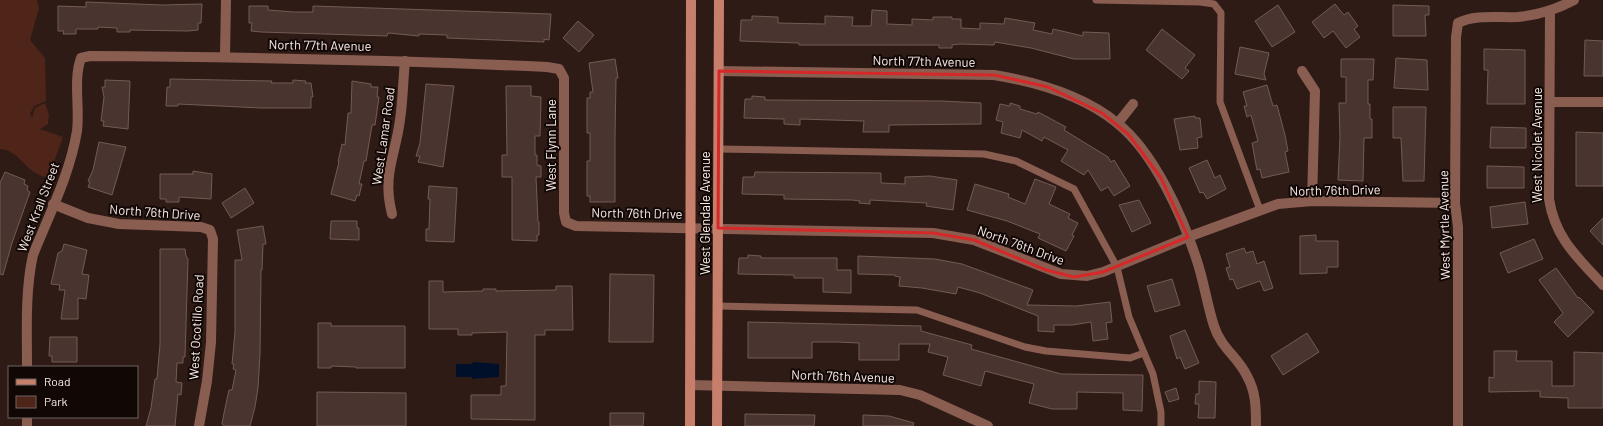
<svg xmlns="http://www.w3.org/2000/svg" width="1603" height="426" viewBox="0 0 1603 426" font-family="Barlow,sans-serif">
  <style>
    .green { fill: #4f2419 }
    .water { fill: #00102b }
    .building { fill: #4a342f; stroke: #735b54 }
    .lines { fill: none; stroke-linecap: round; stroke-linejoin: round }
    .service { stroke: #8a5d51; stroke-width: 7 }
    .minor { stroke: #8a5d51; stroke-width: 10 }
    .secondary { stroke: #c77f6c; stroke-width: 10 }
    .marked { fill: none; stroke: #d62828; stroke-width: 3; stroke-linejoin: round }
    .labels { text-anchor: middle; stroke-width: 4; stroke-linejoin: round; paint-order: stroke }
    .street-label { font-size: 13px; fill: #f9ebe7; stroke: #110806 }
  </style>
  <rect width="100%" height="100%" fill="#2f1b16"/>
  <!-- green -->
  <path class="green" d="M0 0H37L39 8 30 40 45 58 46 101 34 106 30 114 32 118 35 108 45 103 49 115 48 124 40 129 63 137 48 178C44 176 38 175 34 172 22 164 16 150 0 149Z"/>
  <!-- water -->
  <polygon class="water" points="473,362 499,364 499,377 472,379 472,377 456,377 456,364 472,364"/>
  <!-- building -->
  <g class="building">
    <polygon points="86,2 162,5 202,4 201,23 198,23 198,30 188,31 130,30 130,32 117,32 117,28 98,27 98,29 76,29 76,34 63,34 64,31 58,31 58,6 86,7"/>
    <polygon points="1335,4 1344,15 1348,12 1358,26 1354,29 1360,37 1346,48 1333,31 1324,38 1312,22"/>
    <polygon points="1278,5 1295,32 1272,47 1255,21"/>
    <polygon points="1393,5 1429,6 1429,15 1425,15 1426,36 1393,36"/>
    <polygon points="249,6 268,6 268,10 294,12 313,12 313,6 551,14 549,40 544,39 544,42 447,38 447,35 419,34 419,36 388,33 387,36 261,32 251,31 252,23 249,23"/>
    <polygon points="872,10 887,11 887,24 912,25 912,19 933,20 933,17 952,17 952,19 961,19 961,28 980,29 980,23 1004,24 1005,18 1035,23 1033,30 1052,34 1053,29 1083,36 1083,32 1109,33 1110,59 1074,59 1031,48 995,42 994,45 960,44 952,45 952,48 939,48 939,45 799,45 799,43 740,41 741,20 752,20 752,16 778,17 778,23 825,24 825,16 853,17 852,26 871,26"/>
    <polygon points="578,21 594,35 579,52 563,38"/>
    <polygon points="1162,29 1195,55 1185,68 1189,71 1182,79 1146,50"/>
    <polygon points="1585,40 1603,41 1603,76 1584,76"/>
    <polygon points="1240,47 1269,53 1264,74 1266,80 1235,74"/>
    <polygon points="1484,49 1525,50 1525,104 1487,104 1488,70 1484,70"/>
    <polygon points="1396,58 1427,60 1428,90 1394,88"/>
    <polygon points="615,59 618,78 616,78 615,138 615,202 590,202 590,196 587,196 587,161 590,161 590,133 587,133 587,98 590,98 590,92 593,92 589,63"/>
    <polygon points="1341,59 1374,59 1373,80 1368,80 1368,104 1370,104 1370,119 1372,119 1372,138 1364,138 1363,181 1338,180 1340,137 1339,103 1346,103 1346,77 1341,77"/>
    <polygon points="170,79 272,81 271,83 293,83 293,80 306,81 305,83 311,83 313,97 311,97 311,108 261,108 178,104 178,106 166,106 167,87 170,87"/>
    <polygon points="105,80 130,81 128,129 103,126 104,121 101,121 104,97 102,87 105,87"/>
    <polygon points="352,81 371,84 371,87 378,87 377,97 379,97 375,125 372,125 366,161 364,161 359,184 362,184 359,196 357,195 355,201 331,194 339,162 338,162 342,144 345,145 348,113 351,113"/>
    <polygon points="426,84 454,86 443,167 418,162 420,156 416,156 420,143"/>
    <polygon points="1267,85 1273,106 1277,105 1285,135 1288,151 1285,152 1289,172 1262,178 1260,169 1257,170 1252,143 1258,141 1251,115 1247,117 1244,106 1247,106 1243,92"/>
    <polygon points="506,86 531,86 531,96 541,97 540,136 535,136 535,155 537,155 537,165 541,166 541,177 536,177 538,222 539,222 539,235 537,235 537,241 512,240 512,177 502,177 502,155 507,155"/>
    <polygon points="752,96 765,97 765,100 942,101 981,103 981,124 889,125 889,132 863,132 864,121 800,119 800,125 784,124 784,119 744,118 745,99 752,99"/>
    <polygon points="1010,103 1020,106 1020,109 1037,114 1038,112 1066,127 1064,130 1108,157 1111,162 1114,160 1130,186 1114,196 1108,187 1101,191 1088,170 1084,175 1061,161 1068,150 1044,137 1042,141 1022,130 1020,138 1001,133 1003,122 996,120 1000,104 1010,106"/>
    <polygon points="1393,107 1426,107 1424,181 1403,181 1401,138 1393,138"/>
    <polygon points="1195,116 1195,118 1200,118 1202,137 1197,138 1198,148 1180,150 1174,119"/>
    <polygon points="1491,127 1526,128 1526,148 1490,148"/>
    <polygon points="1576,132 1603,133 1603,186 1576,186"/>
    <polygon points="99,142 126,147 112,195 88,187 90,182 88,181 93,170"/>
    <polygon points="1207,160 1215,178 1220,175 1226,189 1207,199 1203,192 1200,193 1189,168"/>
    <polygon points="1487,166 1524,167 1524,188 1487,188"/>
    <polygon points="193,171 212,174 211,199 179,197 179,202 166,202 166,199 160,199 160,174 193,174"/>
    <polygon points="5,172 25,180 24,184 28,186 27,190 30,192 12,243 3,275 0,274 0,183"/>
    <polygon points="755,172 881,173 881,183 905,184 905,177 930,176 957,180 953,210 926,206 927,203 870,200 870,204 859,203 860,201 852,200 784,199 784,195 742,194 743,177 754,177"/>
    <polygon points="1035,179 1056,187 1049,204 1070,214 1068,218 1078,223 1072,235 1074,236 1066,251 1038,238 1040,234 1007,221 967,210 975,184 1009,194 1008,197 1025,204"/>
    <polygon points="429,186 457,188 454,242 426,241 426,229 429,229 430,199 428,199"/>
    <polygon points="245,188 254,203 231,218 222,203"/>
    <polygon points="1139,200 1151,223 1132,232 1119,205"/>
    <polygon points="1525,202 1528,224 1492,228 1490,207"/>
    <polygon points="1603,218 1603,245 1590,231"/>
    <polygon points="331,221 357,221 357,228 359,228 359,240 330,239"/>
    <polygon points="263,226 266,244 263,244 262,270 261,270 260,354 258,388 255,407 250,426 224,426 222,424 224,413 229,390 232,390 236,370 233,369 234,364 232,364 235,332 235,260 242,260 237,230"/>
    <polygon points="1316,235 1316,241 1338,241 1338,267 1327,267 1327,273 1300,274 1300,236"/>
    <polygon points="1534,239 1543,259 1508,273 1500,253"/>
    <polygon points="64,244 87,250 82,274 89,275 86,299 78,298 78,319 61,319 65,290 59,290 60,285 51,284 58,253 62,251"/>
    <polygon points="1244,248 1246,253 1253,251 1257,264 1264,261 1273,288 1264,291 1260,281 1237,289 1233,279 1230,280 1226,268 1230,267 1226,254"/>
    <polygon points="160,249 185,249 186,256 188,259 185,357 183,357 183,363 177,363 176,382 182,383 181,395 178,394 175,426 146,426 151,408 155,379 157,379 160,344"/>
    <polygon points="748,255 761,256 761,258 837,258 837,270 851,270 851,293 823,292 823,278 794,278 794,275 738,274 739,258 748,258"/>
    <polygon points="858,256 935,259 962,264 1033,290 1027,305 1076,306 1110,302 1112,322 1106,323 1108,339 1093,341 1091,322 1072,325 1054,325 1054,332 1038,331 1038,316 980,293 958,287 956,294 922,288 899,286 900,277 895,276 895,275 858,274"/>
    <polygon points="1556,268 1578,298 1579,297 1594,312 1568,337 1554,322 1563,313 1539,280"/>
    <polygon points="610,274 654,275 653,342 609,342"/>
    <polygon points="1172,279 1180,305 1155,312 1147,286"/>
    <polygon points="429,281 443,281 443,292 483,291 483,289 496,289 496,291 556,290 556,286 572,286 573,330 545,330 545,335 535,335 535,420 471,419 471,395 501,395 501,386 506,386 507,332 472,333 472,335 458,335 458,329 429,329"/>
    <polygon points="748,322 921,326 921,331 972,345 971,349 1061,374 1143,375 1142,411 1123,410 1123,393 1077,392 1077,409 1052,409 1029,403 1034,384 985,371 981,386 943,375 948,357 928,352 930,344 899,344 899,360 859,360 859,343 838,342 812,342 812,358 748,358"/>
    <polygon points="318,323 331,323 331,326 405,326 405,368 356,368 356,367 331,366 331,368 318,368"/>
    <polygon points="1185,330 1199,363 1185,369 1180,357 1177,359 1170,336"/>
    <polygon points="1307,333 1319,352 1283,375 1271,356"/>
    <polygon points="50,337 77,337 77,362 52,362 52,356 49,356"/>
    <polygon points="1494,351 1517,351 1516,361 1552,361 1552,386 1574,386 1574,352 1603,353 1603,408 1568,408 1568,398 1540,397 1540,391 1489,392 1489,377 1494,378"/>
    <polygon points="1199,381 1216,382 1215,418 1198,418 1199,404 1195,404 1196,394 1199,394"/>
    <polygon points="1176,388 1179,399 1169,402 1165,392"/>
    <polygon points="317,392 406,393 406,426 317,426"/>
    <polygon points="610,413 644,413 643,426 610,426"/>
    <polygon points="745,414 815,415 814,426 745,426"/>
    <polygon points="863,415 889,416 914,423 913,426 863,426"/>
  </g>
  <g class="lines">
    <!-- service -->
    <g class="service">
      <polyline points="1096,0 1200,2 1214,4 1221,13 1220,102 1260,210"/>
      <polyline points="719,149 984,154 1016,161 1074,189 1117,267 1129,317 1153,374 1161,412 1161,426"/>
      <polyline points="717,306 917,310 1025,347 1046,351 1130,358 1144,353"/>
    </g>
    <!-- minor -->
    <g class="minor">
      <path d="M1550 11 1549 199C1555 238 1577 257 1603 285"/>
      <polyline points="225,56 226,0"/>
      <path d="M719 71 994 75C1037 82 1083 95 1117 123 1154 152 1183 217 1197 261 1204 282 1207 304 1214 326 1221 348 1238 357 1247 376 1256 392 1256 408 1256 426"/>
      <polyline points="1302,71 1315,91 1312,201"/>
      <polyline points="1550,102 1603,102"/>
      <polyline points="1118,123 1133,104"/>
      <polyline points="53,204 88,218 119,224 201,227 210,230 213,239 211,342 207,381 199,426"/>
      <path d="M392 214C382 175 395 157 400 120 403 100 403 80 405 61"/>
      <path d="M27 367C27 330 25 291 33 255 49 215 70 174 77 131 80 108 73 80 81 58L90 56C242 57 395 60 547 67L559 69 564 78V213L566 222 576 226 933 233 974 240 1061 274 1087 276 1103 272 1188 237 1278 204 1312 201 1455 203"/>
      <polyline points="690,385 900,390 920,395 988,426"/>
      <polyline points="27,426 27,417"/>
      <path d="M1458 426V227L1455 203 1456 37 1458 23C1475 14 1499 18 1518 17 1538 15 1557 9 1574 0"/>
    </g>
    <!-- secondary -->
    <g class="secondary">
      <polyline points="690,426 691,0"/>
      <polyline points="717,426 719,0"/>
    </g>
  </g>
  <!-- marked area -->
  <path class="marked" d="M719 71 994 75 1048 87 1102 113 1129 135 1161 178 1188 237 1103 272 1074 277 1046 270 974 240 933 233 718 228Z"/>
  <g class="labels">
    <!-- street labels -->
    <g class="street-label">
      <text transform="translate(320 45) rotate(1)" y="5">North 77th Avenue</text>
      <text transform="translate(924 61) rotate(1)" y="5">North 77th Avenue</text>
      <text transform="translate(383 136) rotate(-82)" y="5">West Lamar Road</text>
      <text transform="translate(551 145) rotate(-90)" y="5">West Flynn Lane</text>
      <text transform="translate(1537 145) rotate(-90)" y="5">West Nicolet Avenue</text>
      <text transform="translate(1335 190) rotate(-1)" y="5">North 76th Drive</text>
      <text transform="translate(38 207) rotate(-69)" y="5">West Krall Street</text>
      <text transform="translate(155 212) rotate(4)" y="5">North 76th Drive</text>
      <text transform="translate(637 213) rotate(1)" y="5">North 76th Drive</text>
      <text transform="translate(705 213) rotate(-90)" y="5">West Glendale Avenue</text>
      <text transform="translate(1444 225) rotate(-91)" y="5">West Myrtle Avenue</text>
      <text transform="translate(1021 245) rotate(20)" y="5">North 76th Drive</text>
      <text transform="translate(196 327) rotate(-87)" y="5">West Ocotillo Road</text>
      <text transform="translate(843 376) rotate(2)" y="5">North 76th Avenue</text>
    </g>
  </g>
  <!-- legend -->
  <rect x="8" y="366" width="130" height="52" fill="#110806" stroke="#6e6360"/>
  <rect x="16" y="379" width="20" height="6" fill="#c77f6c" stroke="#6e6360"/>
  <text x="44" y="386" font-size="12" fill="#f9ebe7">Road</text>
  <rect x="16" y="396" width="20" height="12" fill="#4f2419" stroke="#6e6360"/>
  <text x="44" y="406" font-size="12" fill="#f9ebe7">Park</text>
</svg>
